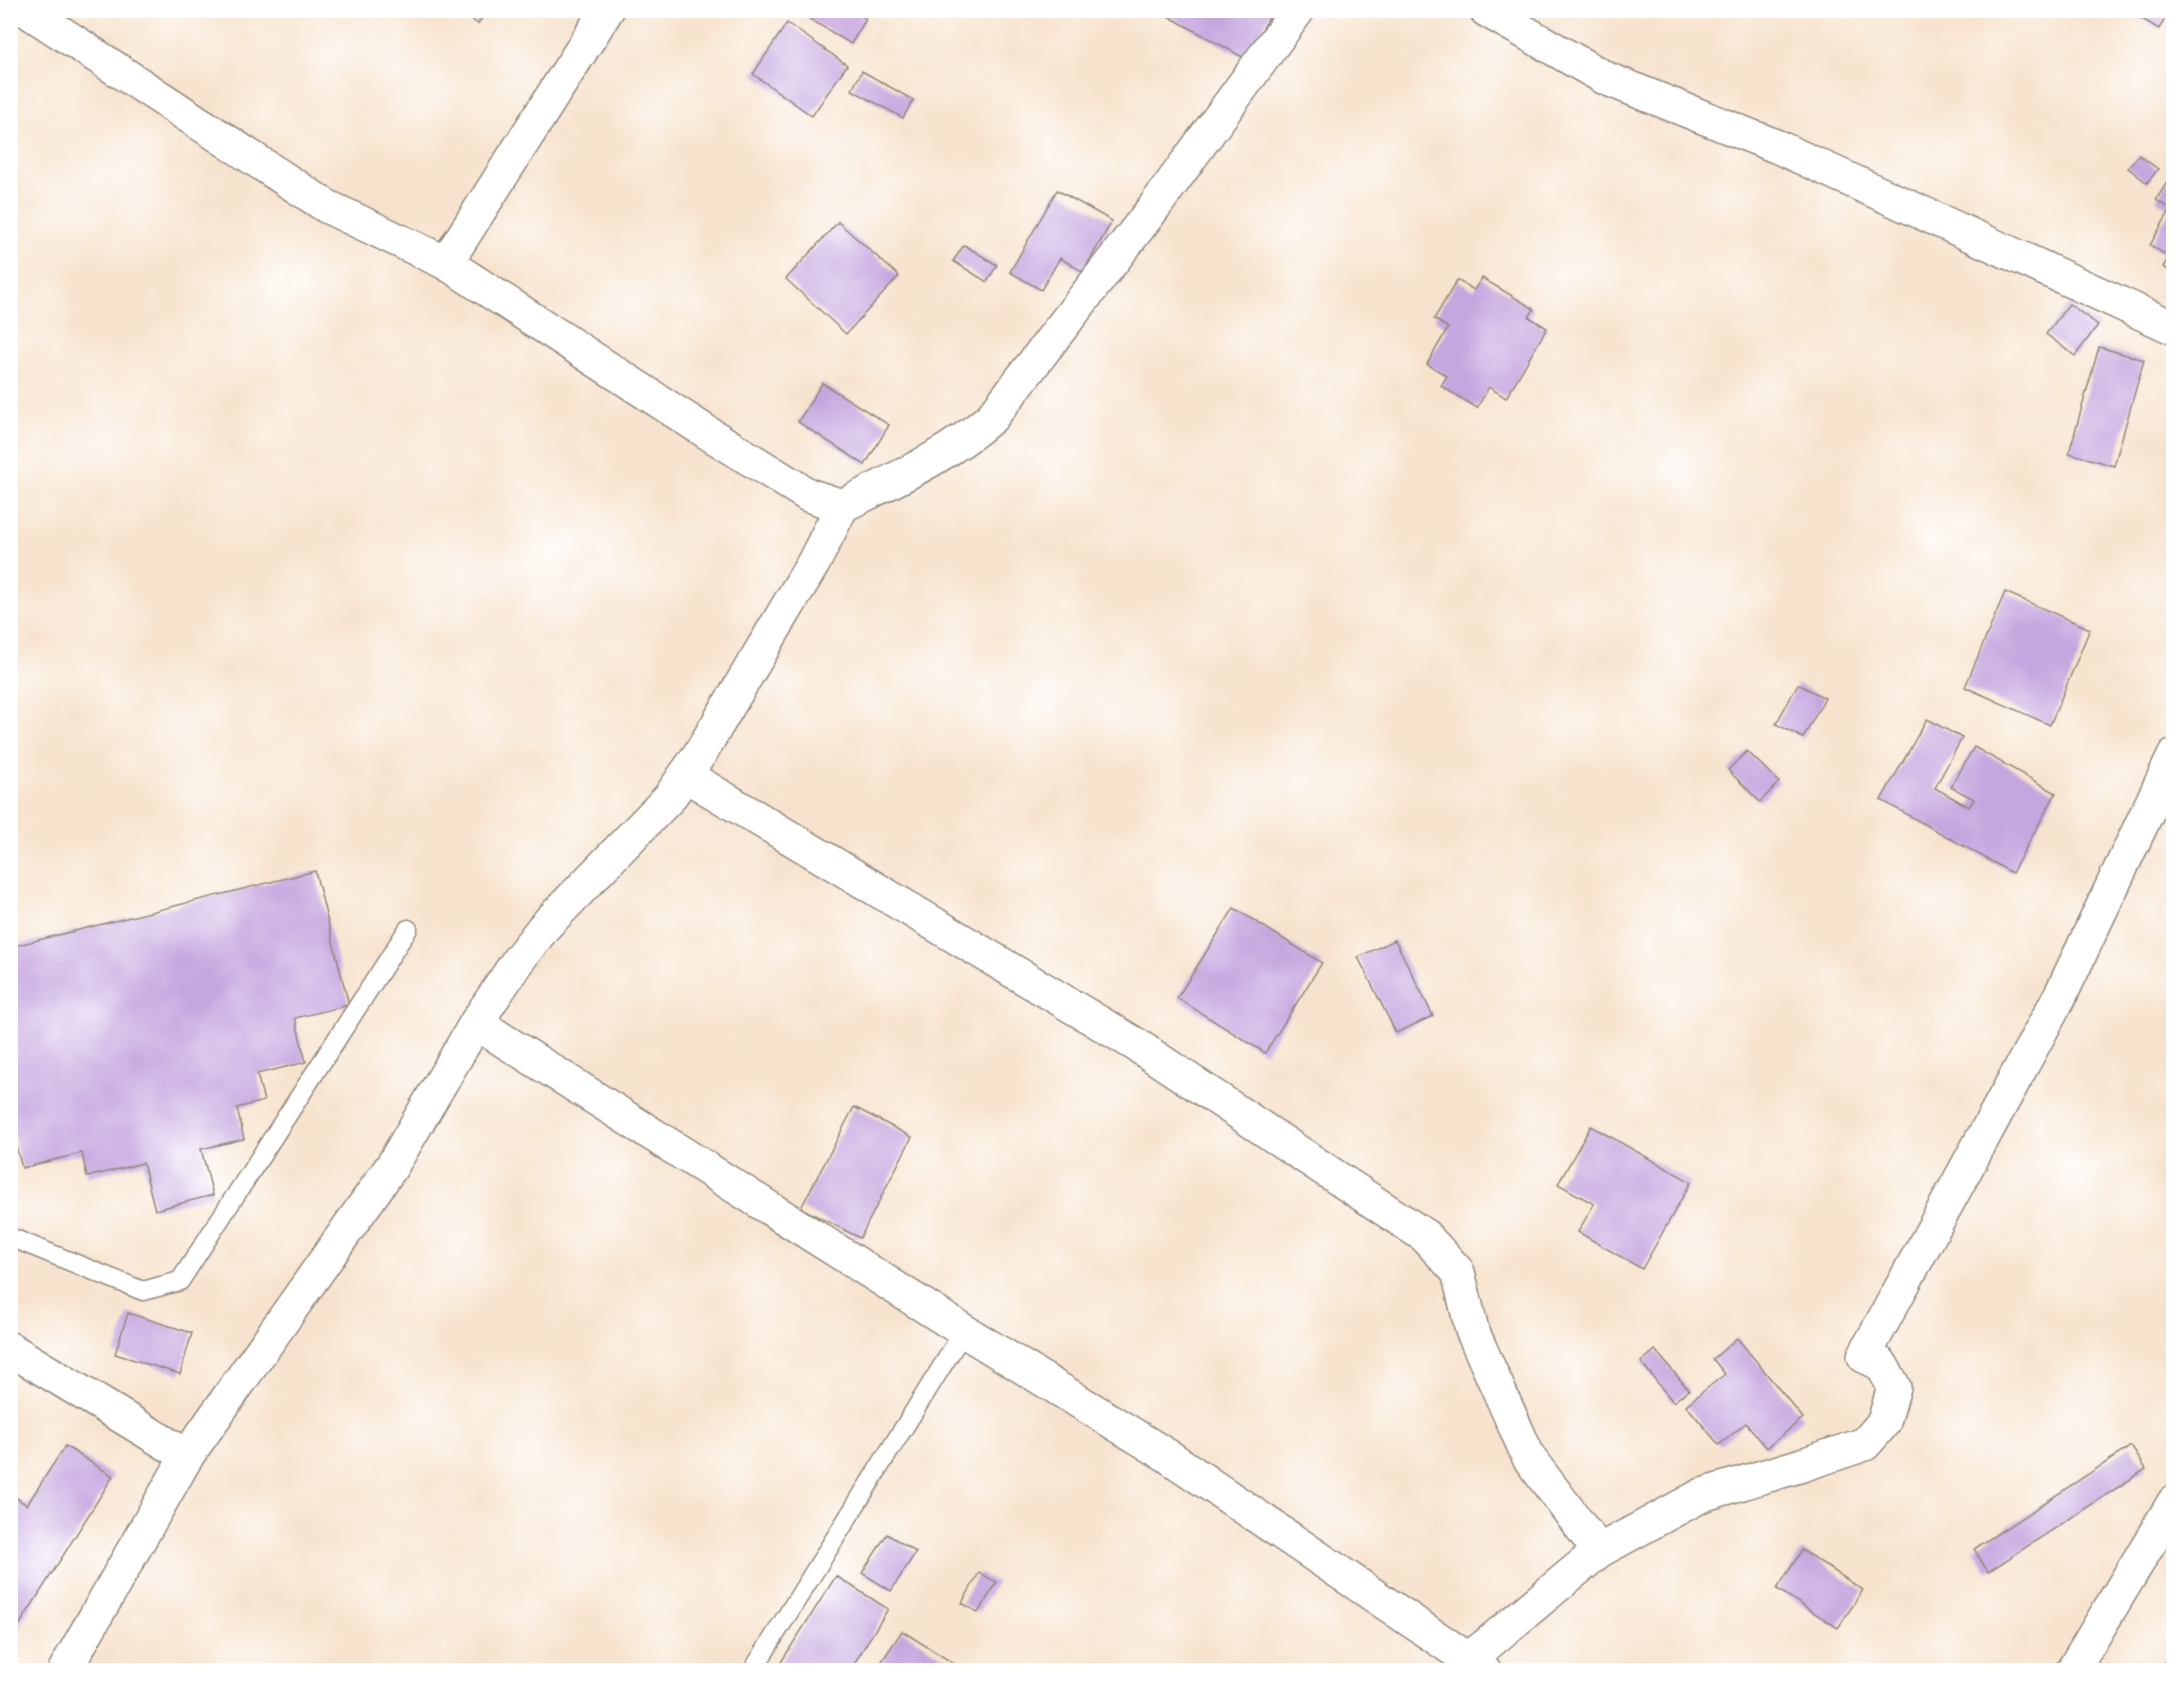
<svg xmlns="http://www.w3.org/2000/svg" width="2184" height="1681" viewBox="0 0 2184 1681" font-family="'Indie Flower',sans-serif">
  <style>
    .building { fill: #c5a6df }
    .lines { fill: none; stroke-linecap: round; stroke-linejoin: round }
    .service-casing { stroke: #91877c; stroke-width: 21 }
    .minor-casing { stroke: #91877c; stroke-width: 36 }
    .service { stroke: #fff; stroke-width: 18 }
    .minor { stroke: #fff; stroke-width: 33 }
  </style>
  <rect width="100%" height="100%" fill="#fff"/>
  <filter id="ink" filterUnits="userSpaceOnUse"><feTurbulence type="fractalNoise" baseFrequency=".0167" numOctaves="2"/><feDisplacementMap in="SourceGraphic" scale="12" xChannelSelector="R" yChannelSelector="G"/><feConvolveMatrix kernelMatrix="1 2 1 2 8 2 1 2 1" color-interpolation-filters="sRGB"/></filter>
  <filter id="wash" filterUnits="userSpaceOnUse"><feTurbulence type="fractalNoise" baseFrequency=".008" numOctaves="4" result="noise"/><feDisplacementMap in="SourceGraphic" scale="24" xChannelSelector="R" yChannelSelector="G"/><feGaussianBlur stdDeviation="1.35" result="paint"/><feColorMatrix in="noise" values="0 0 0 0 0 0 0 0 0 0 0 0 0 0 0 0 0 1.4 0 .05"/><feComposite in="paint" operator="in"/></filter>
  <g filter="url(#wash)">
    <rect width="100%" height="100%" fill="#f7e3cd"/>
    <g id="blocks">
      <!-- building -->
      <g class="building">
        <polygon points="457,10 487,10 478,24"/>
        <polygon points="795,10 852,10 866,19 851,44"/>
        <polygon points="1157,10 1273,10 1246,59"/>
        <polygon points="2127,10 2166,10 2169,12 2159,29"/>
        <polygon points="787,23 847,65 812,116 753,74"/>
        <polygon points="862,71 913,100 903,118 852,90"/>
        <polygon points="2139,155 2158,169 2147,183 2128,168"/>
        <polygon points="2174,171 2174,273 2163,267 2169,257 2150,245 2171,209 2156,200"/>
        <polygon points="1057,190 1112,221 1083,272 1060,258 1041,290 1010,272"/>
        <polygon points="838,222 899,276 846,334 786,279"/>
        <polygon points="964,245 997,265 987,282 953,261"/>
        <polygon points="1482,278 1534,309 1529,317 1547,328 1506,398 1489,387 1477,408 1441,386 1447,376 1427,364 1448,328 1434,319 1457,280 1474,290"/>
        <polygon points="2069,304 2098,325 2075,356 2046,334"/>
        <polygon points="2099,347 2144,360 2114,466 2069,453"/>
        <polygon points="822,383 889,425 865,465 798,422"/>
        <polygon points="2005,592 2090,629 2050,725 1965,687"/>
        <polygon points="1798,684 1825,698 1803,738 1776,724"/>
        <polygon points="1927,719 1962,738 1935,788 1969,807 1974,799 1951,787 1974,747 2056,793 2012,873 1881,800"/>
        <polygon points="1747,751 1779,782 1760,802 1728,770"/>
        <polygon points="315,871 349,1005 295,1018 306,1062 257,1074 264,1101 237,1108 244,1139 201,1149 213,1195 155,1210 143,1163 87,1177 82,1153 22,1168 10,1123 10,947"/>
        <polygon points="1234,908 1322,963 1265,1053 1177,998"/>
        <polygon points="1395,940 1433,1016 1396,1033 1358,957"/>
        <polygon points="854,1107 912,1137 860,1238 801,1208"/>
        <polygon points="1591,1126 1691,1182 1642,1269 1578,1232 1594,1204 1558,1184"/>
        <polygon points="128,1313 192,1333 180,1374 115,1354"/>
        <polygon points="1737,1338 1803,1418 1767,1448 1746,1423 1719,1445 1686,1405 1725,1374 1713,1359"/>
        <polygon points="1655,1350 1689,1390 1673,1402 1641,1362"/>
        <polygon points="65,1446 113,1476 10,1640 10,1494 27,1505"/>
        <polygon points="2131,1446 2146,1469 1988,1572 1974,1549"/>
        <polygon points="887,1534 916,1552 891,1591 862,1573"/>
        <polygon points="1802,1550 1863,1590 1838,1628 1777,1589"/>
        <polygon points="979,1573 997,1582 978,1613 962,1603"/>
        <polygon points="836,1576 888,1609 852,1667 857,1670 776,1670"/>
        <polygon points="902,1631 964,1670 876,1670"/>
        <polygon points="2174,1646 2174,1670 2159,1670"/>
      </g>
    </g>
  </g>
  <g filter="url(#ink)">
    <use href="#blocks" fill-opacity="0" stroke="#91877c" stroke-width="1.5"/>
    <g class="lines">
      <defs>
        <g id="service">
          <polyline points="10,1237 143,1291 180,1281 408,929"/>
          <polyline points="753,1670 964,1331"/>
        </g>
        <g id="minor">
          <path d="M26 10 326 206 446 263 708 433 808 495 842 506C893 480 948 456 992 417L1155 206 1298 10"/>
          <polyline points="1486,10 1605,78 1778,147 2174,328"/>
          <polyline points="446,263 607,10"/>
          <polyline points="685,775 1135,1044 1425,1236 1458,1272 1472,1330 1529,1458 1599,1551"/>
          <polyline points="476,1023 964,1331 1168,1456 1484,1670"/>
          <polyline points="10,1349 187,1456"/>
          <polyline points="65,1670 187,1456 392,1166 476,1023 519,959 544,927 669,798 701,752 814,562 842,506"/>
          <polyline points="1462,1670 1468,1660 1599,1551 1702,1495 1802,1465 1865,1444 1884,1422 1894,1387 1881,1364 1864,1356 2061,994 2174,756"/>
          <polyline points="2073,1670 2174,1502"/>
        </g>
      </defs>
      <!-- service casing -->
      <use href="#service" class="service-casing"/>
      <!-- minor casing -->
      <use href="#minor" class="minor-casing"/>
      <!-- service -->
      <use href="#service" class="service"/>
      <!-- minor -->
      <use href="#minor" class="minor"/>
    </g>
  </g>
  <!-- margin -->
  <rect width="2184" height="1681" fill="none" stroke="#fff" stroke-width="36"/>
</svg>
